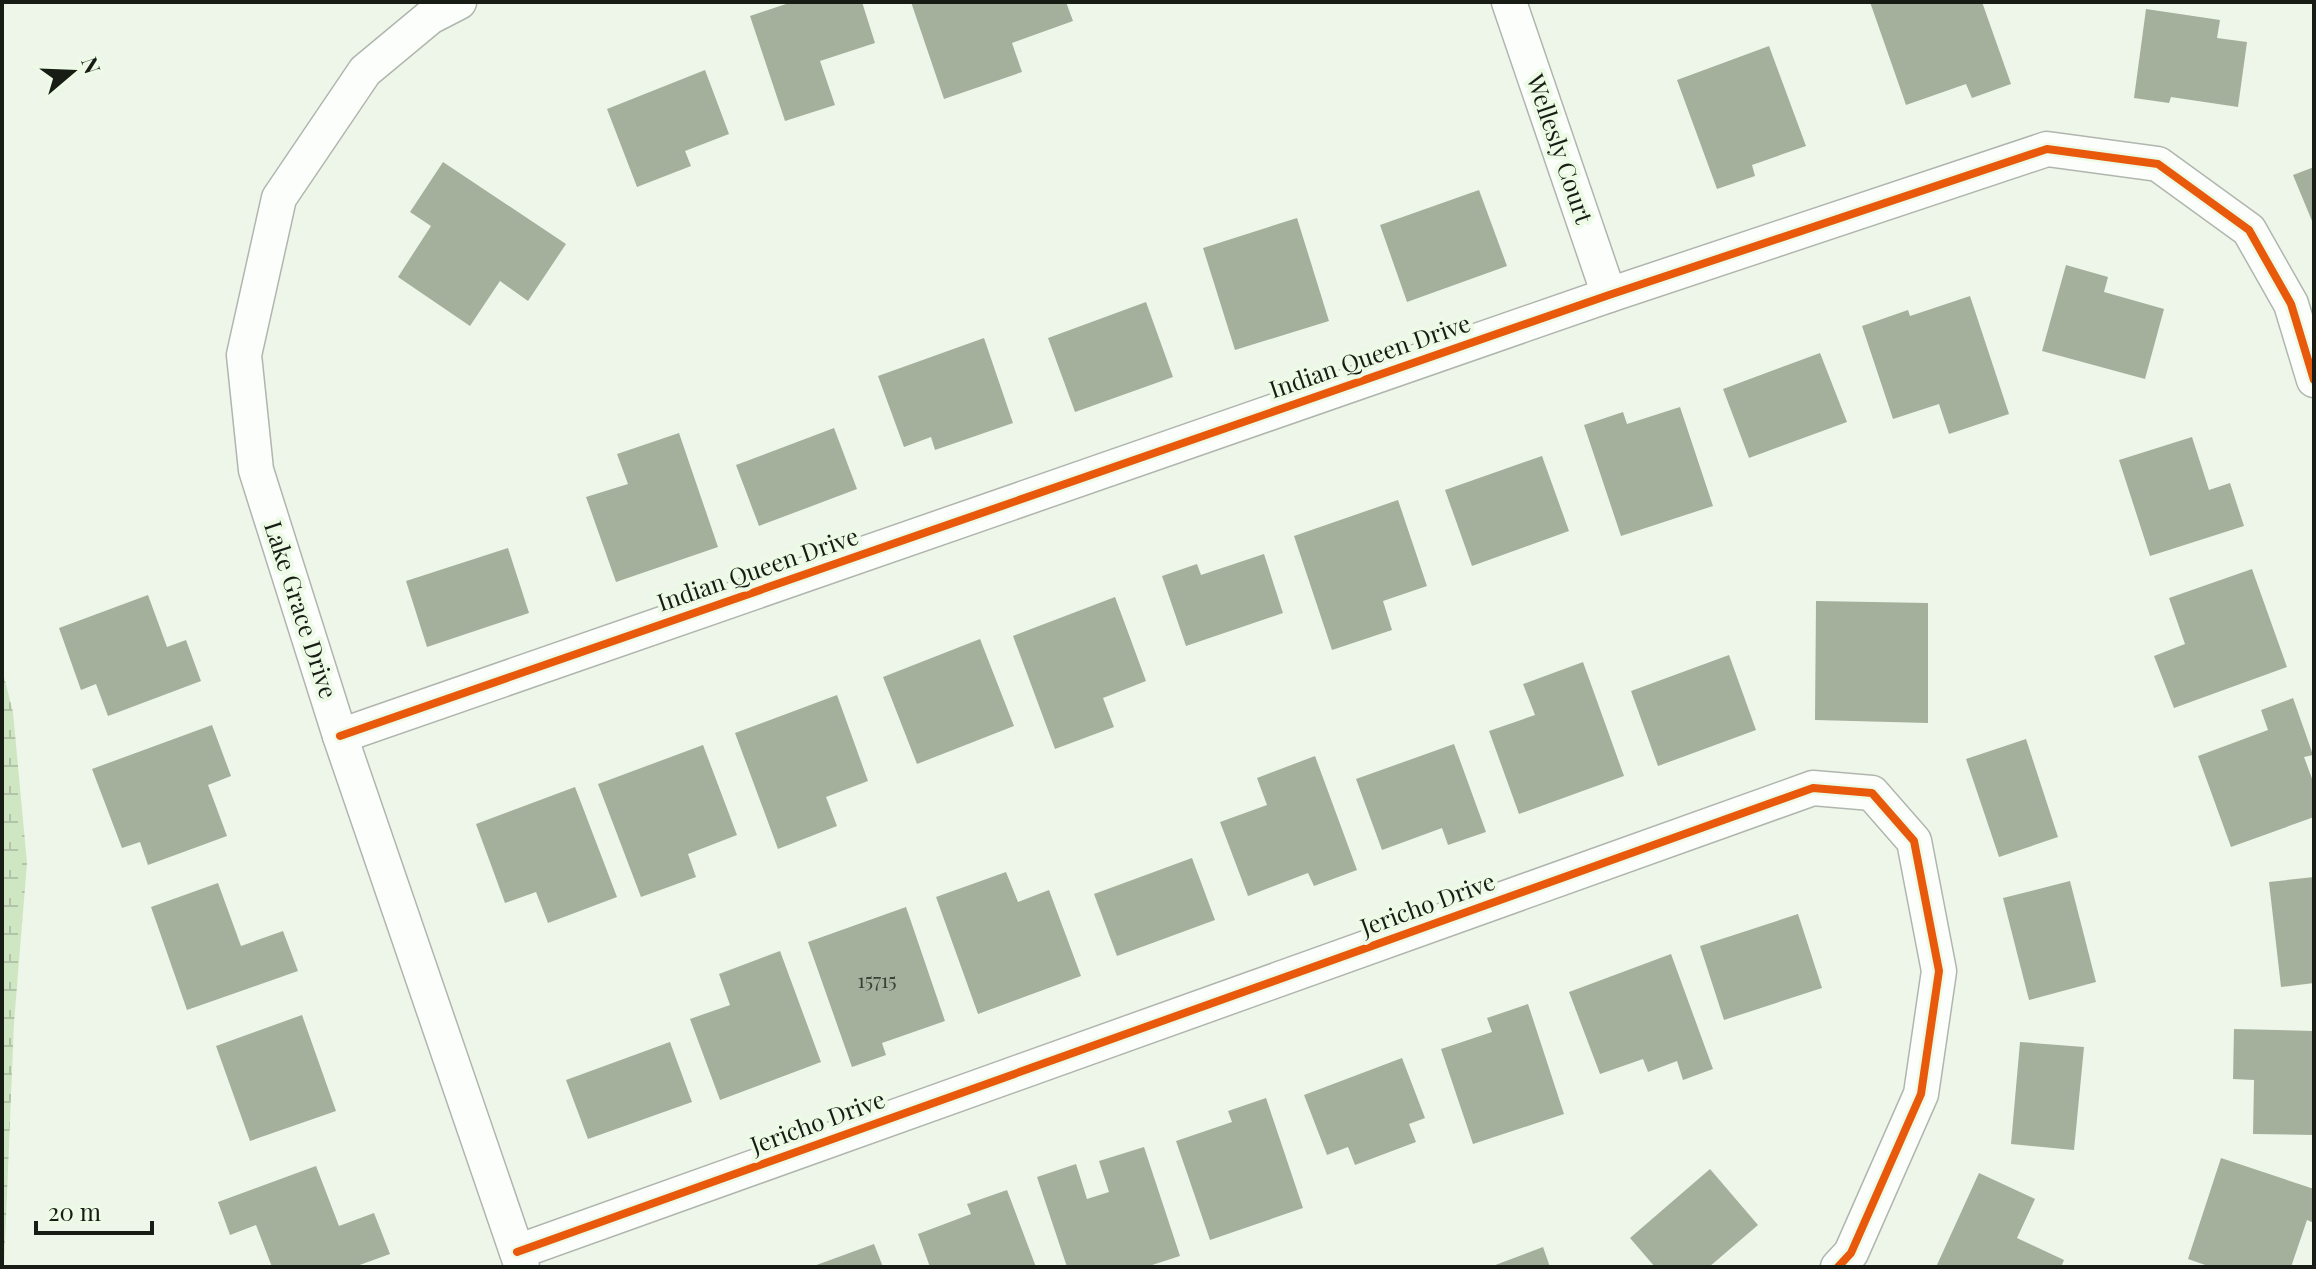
<svg xmlns="http://www.w3.org/2000/svg" width="2316" height="1269" viewBox="0 0 2316 1269" font-family="'Playfair Display',serif">
  <style>
    .wetland { fill: url(#wetland-marsh) }
    .building { fill: #a4b09c }
    .lines { fill: none; stroke-linecap: round; stroke-linejoin: round }
    .street-casing { stroke: #b0b6ae; stroke-width: 37 }
    .street { stroke: #fcfefc; stroke-width: 34 }
    .cycleway-casing { stroke: #edfae6; stroke-width: 13 }
    .cycleway { stroke: #e8590c; stroke-width: 8 }
    .labels { text-anchor: middle; stroke-width: 8; stroke-linejoin: round; paint-order: stroke }
    .number-label { font-size: 20px; fill: #3a4137 }
    .street-label { font-size: 24px; fill: #171c15; stroke: #edfae6 }
  </style>
  <defs>
    <pattern id="wetland-marsh" width="20" height="14" patternUnits="userSpaceOnUse" patternTransform="scale(2)"><rect width="20" height="14" fill="#cfe6c2"/><path d="M1 5h8M5 5V1M11 12h8M15 12V8" fill="none" stroke="#b1c5a6"/></pattern>
  </defs>
  <rect width="100%" height="100%" fill="#eef6ea"/>
  <!-- wetland -->
  <polygon class="wetland" points="2,669 13,712 27,863 14,1023 4,1267 2,1267"/>
  <!-- building -->
  <g class="building">
    <polygon points="792,2 862,2 875,43 820,61 835,105 785,121 750,16"/>
    <polygon points="911,2 1066,2 1073,21 1012,43 1022,72 944,99"/>
    <polygon points="1870,2 1982,2 2011,84 1972,98 1966,84 1906,105"/>
    <polygon points="2146,9 2220,20 2217,38 2247,42 2238,107 2171,97 2169,103 2134,98"/>
    <polygon points="1769,46 1806,146 1752,165 1755,176 1717,189 1677,80"/>
    <polygon points="705,70 729,134 685,151 691,166 637,187 607,109"/>
    <polygon points="443,162 566,244 528,301 500,281 470,326 398,277 431,226 410,212"/>
    <polygon points="2314,167 2314,220 2312,221 2293,175"/>
    <polygon points="1479,190 1507,266 1407,302 1380,225"/>
    <polygon points="1297,218 1329,321 1235,350 1203,248"/>
    <polygon points="2066,265 2108,277 2104,292 2164,309 2145,379 2042,351"/>
    <polygon points="1970,296 2009,414 1949,434 1939,404 1893,419 1862,326 1908,310 1910,316"/>
    <polygon points="1146,302 1173,377 1075,412 1048,338"/>
    <polygon points="984,338 1013,423 935,450 931,437 904,447 878,376"/>
    <polygon points="1820,353 1847,422 1749,458 1723,389"/>
    <polygon points="1680,407 1713,506 1621,536 1584,425 1623,412 1627,424"/>
    <polygon points="834,428 857,489 759,526 736,465"/>
    <polygon points="679,433 718,547 616,582 586,497 628,484 617,454"/>
    <polygon points="2192,437 2209,490 2230,483 2244,526 2150,556 2119,460"/>
    <polygon points="1542,456 1569,531 1472,566 1445,490"/>
    <polygon points="1398,500 1427,586 1383,601 1392,630 1332,650 1294,536"/>
    <polygon points="508,548 529,613 427,647 406,581"/>
    <polygon points="1264,554 1283,613 1186,646 1162,576 1197,564 1201,575"/>
    <polygon points="2252,569 2287,667 2174,708 2154,656 2185,644 2169,598"/>
    <polygon points="148,595 167,647 186,640 201,681 108,716 96,684 81,690 59,628"/>
    <polygon points="1115,597 1146,681 1103,698 1114,727 1055,749 1013,636"/>
    <polygon points="1816,601 1928,603 1928,723 1815,720"/>
    <polygon points="980,639 1014,726 917,764 883,677"/>
    <polygon points="1729,655 1756,730 1658,766 1631,691"/>
    <polygon points="1583,662 1624,776 1519,814 1489,731 1535,715 1523,684"/>
    <polygon points="837,695 868,781 826,797 837,826 778,849 735,733"/>
    <polygon points="2293,698 2313,755 2304,757 2314,784 2314,817 2231,847 2198,756 2268,730 2261,710"/>
    <polygon points="212,725 231,776 208,785 227,836 148,865 140,842 122,848 92,769"/>
    <polygon points="2026,739 2058,837 1999,857 1966,759"/>
    <polygon points="1454,744 1486,832 1448,845 1442,828 1382,850 1356,779"/>
    <polygon points="703,745 737,835 688,854 696,877 641,897 598,784"/>
    <polygon points="1315,756 1357,870 1314,886 1308,873 1248,896 1220,822 1267,805 1257,778"/>
    <polygon points="575,787 617,897 548,923 536,892 505,903 476,824"/>
    <polygon points="1192,858 1215,920 1117,956 1094,894"/>
    <polygon points="1006,872 1018,902 1049,890 1081,976 978,1014 936,897"/>
    <polygon points="2314,877 2314,983 2281,987 2269,882"/>
    <polygon points="2070,881 2096,982 2029,1000 2003,898"/>
    <polygon points="218,883 241,946 283,931 298,971 187,1010 151,907"/>
    <polygon points="906,907 945,1021 882,1043 886,1055 852,1067 808,942"/>
    <polygon points="1798,914 1822,988 1724,1020 1700,946"/>
    <polygon points="780,951 821,1062 720,1100 690,1019 730,1005 719,974"/>
    <polygon points="1671,954 1713,1069 1683,1080 1677,1061 1648,1072 1643,1059 1600,1074 1569,992"/>
    <polygon points="1528,1004 1564,1114 1473,1144 1441,1049 1492,1032 1487,1018"/>
    <polygon points="302,1015 336,1111 250,1141 216,1046"/>
    <polygon points="2234,1029 2314,1031 2314,1135 2253,1134 2254,1080 2233,1079"/>
    <polygon points="670,1042 692,1102 588,1139 566,1080"/>
    <polygon points="2020,1042 2084,1047 2074,1150 2011,1144"/>
    <polygon points="1402,1058 1425,1118 1409,1124 1416,1142 1355,1165 1348,1147 1327,1155 1304,1095"/>
    <polygon points="1266,1098 1303,1208 1210,1240 1176,1141 1232,1122 1228,1111"/>
    <polygon points="1144,1147 1180,1256 1146,1267 1067,1267 1037,1177 1076,1164 1087,1199 1109,1192 1099,1161"/>
    <polygon points="2221,1158 2314,1189 2314,1223 2307,1220 2291,1267 2211,1267 2188,1259"/>
    <polygon points="316,1166 339,1226 374,1213 390,1254 354,1267 272,1267 256,1225 230,1235 218,1202"/>
    <polygon points="1710,1169 1758,1225 1709,1267 1655,1267 1630,1238"/>
    <polygon points="1979,1173 2035,1199 2017,1238 2064,1260 2061,1267 1936,1267"/>
    <polygon points="1007,1190 1036,1267 930,1267 918,1234 971,1214 967,1204"/>
    <polygon points="874,1244 883,1267 811,1267"/>
    <polygon points="1543,1247 1550,1267 1490,1267"/>
  </g>
  <g class="lines">
    <defs>
      <g id="street">
        <polyline points="459,2 430,17 365,71 279,198 244,355 256,470 340,736 522,1267"/>
        <polyline points="1509,2 1609,295"/>
        <polyline points="340,736 1609,295 2047,149 2158,164 2249,230 2291,304 2314,380"/>
        <polyline points="517,1252 1813,788 1872,793 1914,841 1939,971 1921,1094 1851,1253 1838,1267"/>
      </g>
    </defs>
    <!-- street casing -->
    <use href="#street" class="street-casing"/>
    <!-- street -->
    <use href="#street" class="street"/>
    <defs>
      <g id="cycleway">
        <polyline points="340,736 1609,295 2047,149 2158,164 2249,230 2291,304 2314,380"/>
        <polyline points="517,1252 1813,788 1872,793 1914,841 1939,971 1921,1094 1851,1253 1838,1267"/>
      </g>
    </defs>
    <!-- cycleway casing -->
    <use href="#cycleway" class="cycleway-casing"/>
    <!-- cycleway -->
    <use href="#cycleway" class="cycleway"/>
  </g>
  <g class="labels">
    <!-- number labels -->
    <g class="number-label">
      <text x="877" y="988">15715</text>
    </g>
    <!-- street labels -->
    <g class="street-label">
      <text transform="translate(1559 149) rotate(71)" y="8">Wellesly Court</text>
      <text transform="translate(1370 357) rotate(-19)" y="8">Indian Queen Drive</text>
      <text transform="translate(758 570) rotate(-19)" y="8">Indian Queen Drive</text>
      <text transform="translate(300 610) rotate(72)" y="8">Lake Grace Drive</text>
      <text transform="translate(1428 905) rotate(-20)" y="8">Jericho Drive</text>
      <text transform="translate(818 1123) rotate(-20)" y="8">Jericho Drive</text>
    </g>
  </g>
  <!-- border -->
  <rect width="2316" height="1269" fill="none" stroke="#171c15" stroke-width="8"/>
  <!-- north arrow -->
  <g transform="translate(72 72) rotate(71)" stroke="#edfae6" stroke-width="6" paint-order="stroke">
  <path d="M0-6L14 30L0 20L-14 30Z" fill="#171c15"/>
  <text y="-12" font-size="22" font-weight="bold" text-anchor="middle" fill="#171c15">N</text>
  </g>
  <!-- scale -->
  <path d="M36 1221v12h116v-12" fill="none" stroke="#171c15" stroke-width="4"/>
  <text x="48" y="1221" font-size="24" fill="#171c15" stroke="#edfae6" stroke-width="6" paint-order="stroke">20 m</text>
</svg>
